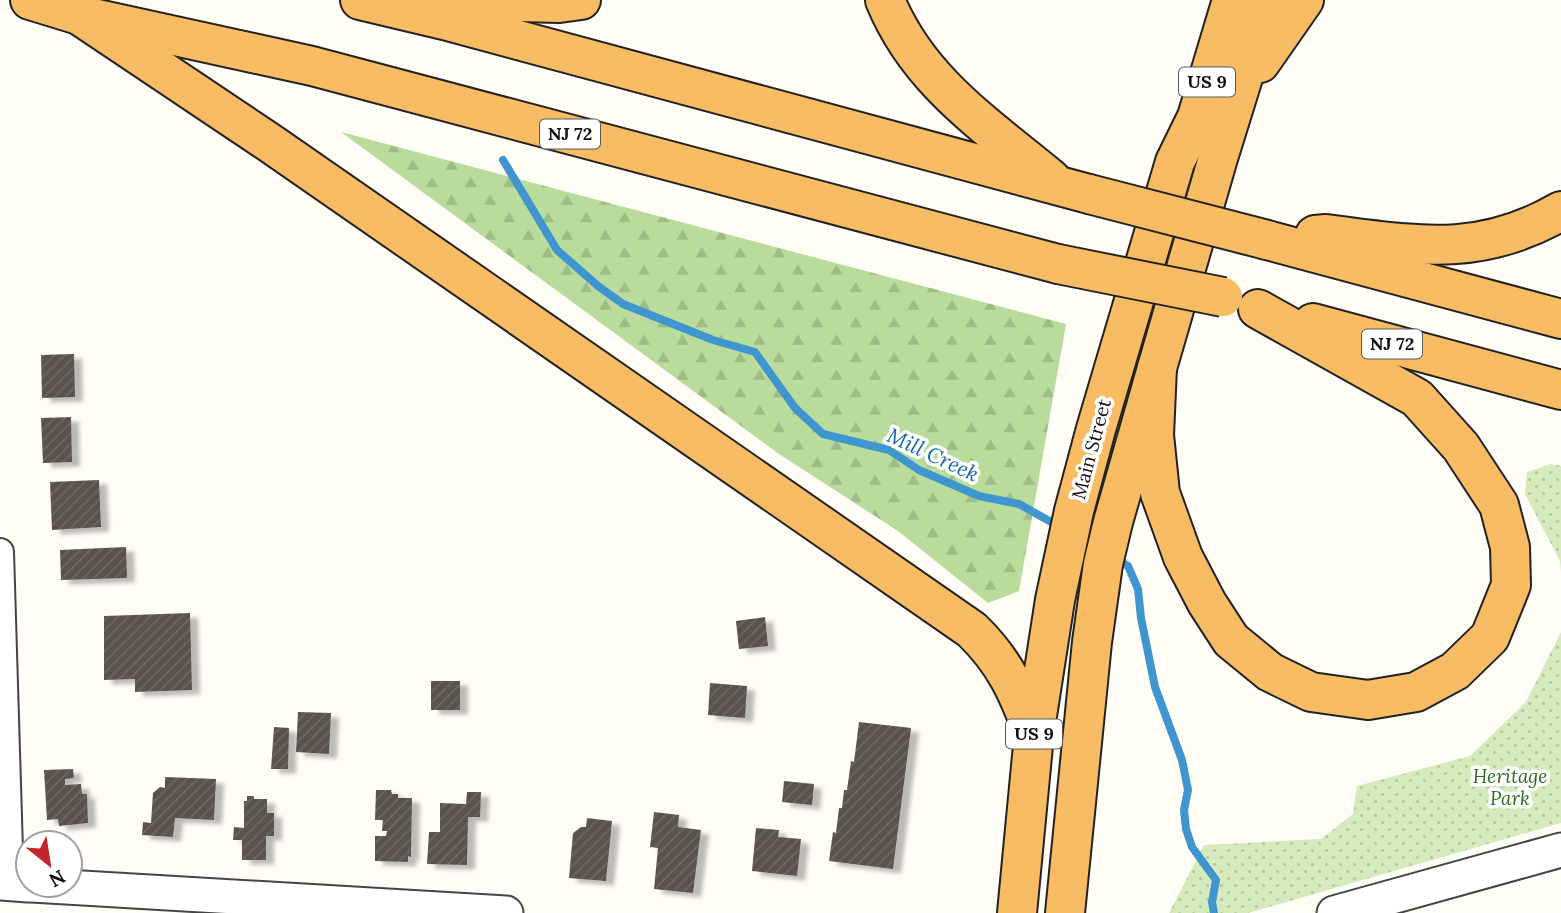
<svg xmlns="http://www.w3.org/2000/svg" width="1561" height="913" viewBox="0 0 1561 913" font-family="Lora,serif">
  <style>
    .forest { fill: url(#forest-firs) }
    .park { fill: url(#park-dots) }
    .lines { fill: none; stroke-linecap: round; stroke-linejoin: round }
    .stream { stroke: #3f96cf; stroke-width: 8 }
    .building { fill: url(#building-hatch); filter: url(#shadow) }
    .minor-casing { stroke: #444; stroke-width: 30 }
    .tertiary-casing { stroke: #444; stroke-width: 37 }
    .trunk-casing { stroke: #222; stroke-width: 42 }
    .minor { stroke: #fff; stroke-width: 26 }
    .tertiary { stroke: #fff; stroke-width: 33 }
    .trunk { stroke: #f7bc64; stroke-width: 38 }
    .trunk-bridge-casing { stroke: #222; stroke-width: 42; stroke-linecap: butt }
    .trunk-bridge { stroke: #f7bc64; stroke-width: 38 }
    .labels { text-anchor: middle; stroke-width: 7; stroke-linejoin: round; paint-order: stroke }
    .shield { fill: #fff; stroke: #585858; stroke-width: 2 }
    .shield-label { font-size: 18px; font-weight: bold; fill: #111 }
    .street-label { font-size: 19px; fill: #111; stroke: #fff }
    .park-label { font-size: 19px; font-style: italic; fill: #2f6b1f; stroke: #fff }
    .water-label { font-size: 21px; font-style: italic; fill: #1768a6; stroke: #fff }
  </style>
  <defs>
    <pattern id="forest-firs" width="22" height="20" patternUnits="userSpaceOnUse" patternTransform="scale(1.75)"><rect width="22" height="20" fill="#b9dc9c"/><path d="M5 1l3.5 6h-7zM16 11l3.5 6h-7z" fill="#9ebc85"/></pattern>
    <pattern id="park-dots" width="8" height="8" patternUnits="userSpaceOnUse" patternTransform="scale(1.75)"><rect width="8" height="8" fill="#d5ebbd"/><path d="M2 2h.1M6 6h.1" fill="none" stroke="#b6c8a1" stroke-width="1.8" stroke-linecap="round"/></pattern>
    <pattern id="building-hatch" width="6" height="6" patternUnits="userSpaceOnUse" patternTransform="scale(1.75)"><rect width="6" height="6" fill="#5a524d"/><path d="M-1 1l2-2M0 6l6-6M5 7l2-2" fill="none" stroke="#6d6662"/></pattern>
    <filter id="shadow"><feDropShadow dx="8" dy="4.5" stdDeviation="2" flood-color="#0004"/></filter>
  </defs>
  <rect width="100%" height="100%" fill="#fffdf5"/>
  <!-- forest -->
  <polygon class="forest" points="341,132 1066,324 1019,591 988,603 898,531 779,454"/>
  <!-- park -->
  <g class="park">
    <polygon points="1551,464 1561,466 1561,572 1560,561 1525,494 1527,472"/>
    <polygon points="1561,632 1561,823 1248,913 1169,913 1204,845 1321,839 1353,814 1357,786 1470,756 1526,702"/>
  </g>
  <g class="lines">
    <!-- stream -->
    <g class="stream">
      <polyline points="503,160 557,250 598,286 623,304 713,340 755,352 795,408 823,434 889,450 919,470 979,496 1019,504 1060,527"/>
      <polyline points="1114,558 1128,566 1138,589 1141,618 1155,687 1182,760 1188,790 1184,810 1186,829 1192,847 1216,880 1212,902 1214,913"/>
    </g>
  </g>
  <!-- building -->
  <g class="building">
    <polygon points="74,354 75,397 42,398 41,355"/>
    <polygon points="71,417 72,462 43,463 41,418"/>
    <polygon points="99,480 101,527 52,530 50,482"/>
    <polygon points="126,547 127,578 61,580 60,550"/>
    <polygon points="190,613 192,690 135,692 135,679 104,680 104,616"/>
    <polygon points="765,617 768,646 739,649 736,621"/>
    <rect x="431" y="681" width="29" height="29"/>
    <polygon points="710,683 747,686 745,718 708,715"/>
    <polygon points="298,712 331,713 329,754 296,752"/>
    <polygon points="859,722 911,728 893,869 829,861 833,832 836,833 839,808 842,808 844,790 847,790 851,761 854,762"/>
    <polygon points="274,727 289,728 288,769 271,769"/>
    <polygon points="73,769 74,778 65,779 65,785 81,784 82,794 87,794 88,823 59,826 58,819 47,820 44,770"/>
    <polygon points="165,777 216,779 214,820 175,818 173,837 142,835 143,822 151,823 153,793 160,787 165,788"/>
    <polygon points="784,781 814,784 812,805 782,802"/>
    <polygon points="376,790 391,790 392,794 398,794 398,798 412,798 411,857 408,856 408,862 375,861 375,836 386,836 387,831 382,831 383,820 375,820"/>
    <polygon points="467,792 481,792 480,817 468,817 467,865 427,864 429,832 440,832 440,803 466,804"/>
    <polygon points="247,796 254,796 254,799 267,799 267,813 274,813 274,836 266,836 266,860 242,860 242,840 233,840 234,827 244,828 244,801 247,801"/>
    <polygon points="654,812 679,815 678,827 701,830 693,893 654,889 658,848 650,847"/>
    <polygon points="587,818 612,821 606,881 569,878 573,833 581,827 586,827"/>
    <polygon points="756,828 779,830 778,837 801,839 797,876 752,871"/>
  </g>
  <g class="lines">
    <defs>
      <polyline id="minor" points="0,552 10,884"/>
      <g id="tertiary">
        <polyline points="0,883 28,885"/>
        <polyline points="32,885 506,913"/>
        <polyline points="1334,913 1561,850"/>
      </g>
      <g id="trunk">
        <polyline points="30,0 79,15 312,66 1058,264"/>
        <polyline points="360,0 444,20 1089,194"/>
        <polyline points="438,0 559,3 581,0"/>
        <path d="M885 0C918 81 986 125 1051 179"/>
        <path d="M79 15 270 143 972 630C1005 662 1018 692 1034 735"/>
        <polyline points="1260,63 1304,0"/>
        <path d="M1315 235 1326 234C1415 245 1478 259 1561 211"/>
        <polyline points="1267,240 1561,319"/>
        <polyline points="1313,323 1561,390"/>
        <polyline points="1157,368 1154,435 1160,493 1183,557 1207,603 1231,640 1270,672 1311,692 1368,700 1416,692 1455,671 1490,637 1511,585 1510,547 1499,505 1461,447 1417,398 1258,309"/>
        <polyline points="1017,913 1034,735 1055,600 1074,511 1096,429 1175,162 1197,117 1232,0"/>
        <polyline points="1065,913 1092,642 1103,564 1113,522 1157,368 1218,158 1267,0"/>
      </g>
    </defs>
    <!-- minor casing -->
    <use href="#minor" class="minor-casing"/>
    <!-- tertiary casing -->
    <use href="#tertiary" class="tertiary-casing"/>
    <!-- trunk casing -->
    <use href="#trunk" class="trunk-casing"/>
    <!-- minor -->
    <use href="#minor" class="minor"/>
    <!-- tertiary -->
    <use href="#tertiary" class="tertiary"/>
    <!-- trunk -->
    <use href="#trunk" class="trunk"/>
    <defs>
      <g id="trunk-bridge">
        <polyline points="1089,194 1267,240"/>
        <polyline points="1058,264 1223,297"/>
      </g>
    </defs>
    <!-- trunk-bridge casing -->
    <use href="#trunk-bridge" class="trunk-bridge-casing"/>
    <!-- trunk-bridge -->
    <use href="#trunk-bridge" class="trunk-bridge"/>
  </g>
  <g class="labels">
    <!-- shield labels -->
    <g class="shield">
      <rect x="1179" y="67.5" width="56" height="29" rx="5"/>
      <rect x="540" y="119.5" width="60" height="29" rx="5"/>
      <rect x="1362" y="329.5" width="60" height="29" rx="5"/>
      <rect x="1006" y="719.5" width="56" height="29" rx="5"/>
    </g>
    <g class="shield-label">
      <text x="1207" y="88">US 9</text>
      <text x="570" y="140">NJ 72</text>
      <text x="1392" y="350">NJ 72</text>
      <text x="1034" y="740">US 9</text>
    </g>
    <!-- street labels -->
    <g class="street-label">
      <text transform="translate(1091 449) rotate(-75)" y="7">Main Street</text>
    </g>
    <!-- park labels -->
    <g class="park-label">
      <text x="1510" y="783">Heritage<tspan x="1510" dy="22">Park</tspan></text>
    </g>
    <!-- water labels -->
    <g class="water-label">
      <text transform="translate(933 455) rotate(25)" y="7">Mill Creek</text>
    </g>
  </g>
  <!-- north arrow -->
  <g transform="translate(49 864) rotate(150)"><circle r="33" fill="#ffffff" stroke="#a0a0a0" stroke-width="2"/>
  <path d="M0-5L12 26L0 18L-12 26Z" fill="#c4262e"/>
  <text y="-10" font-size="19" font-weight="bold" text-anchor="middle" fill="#111111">N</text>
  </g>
</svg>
